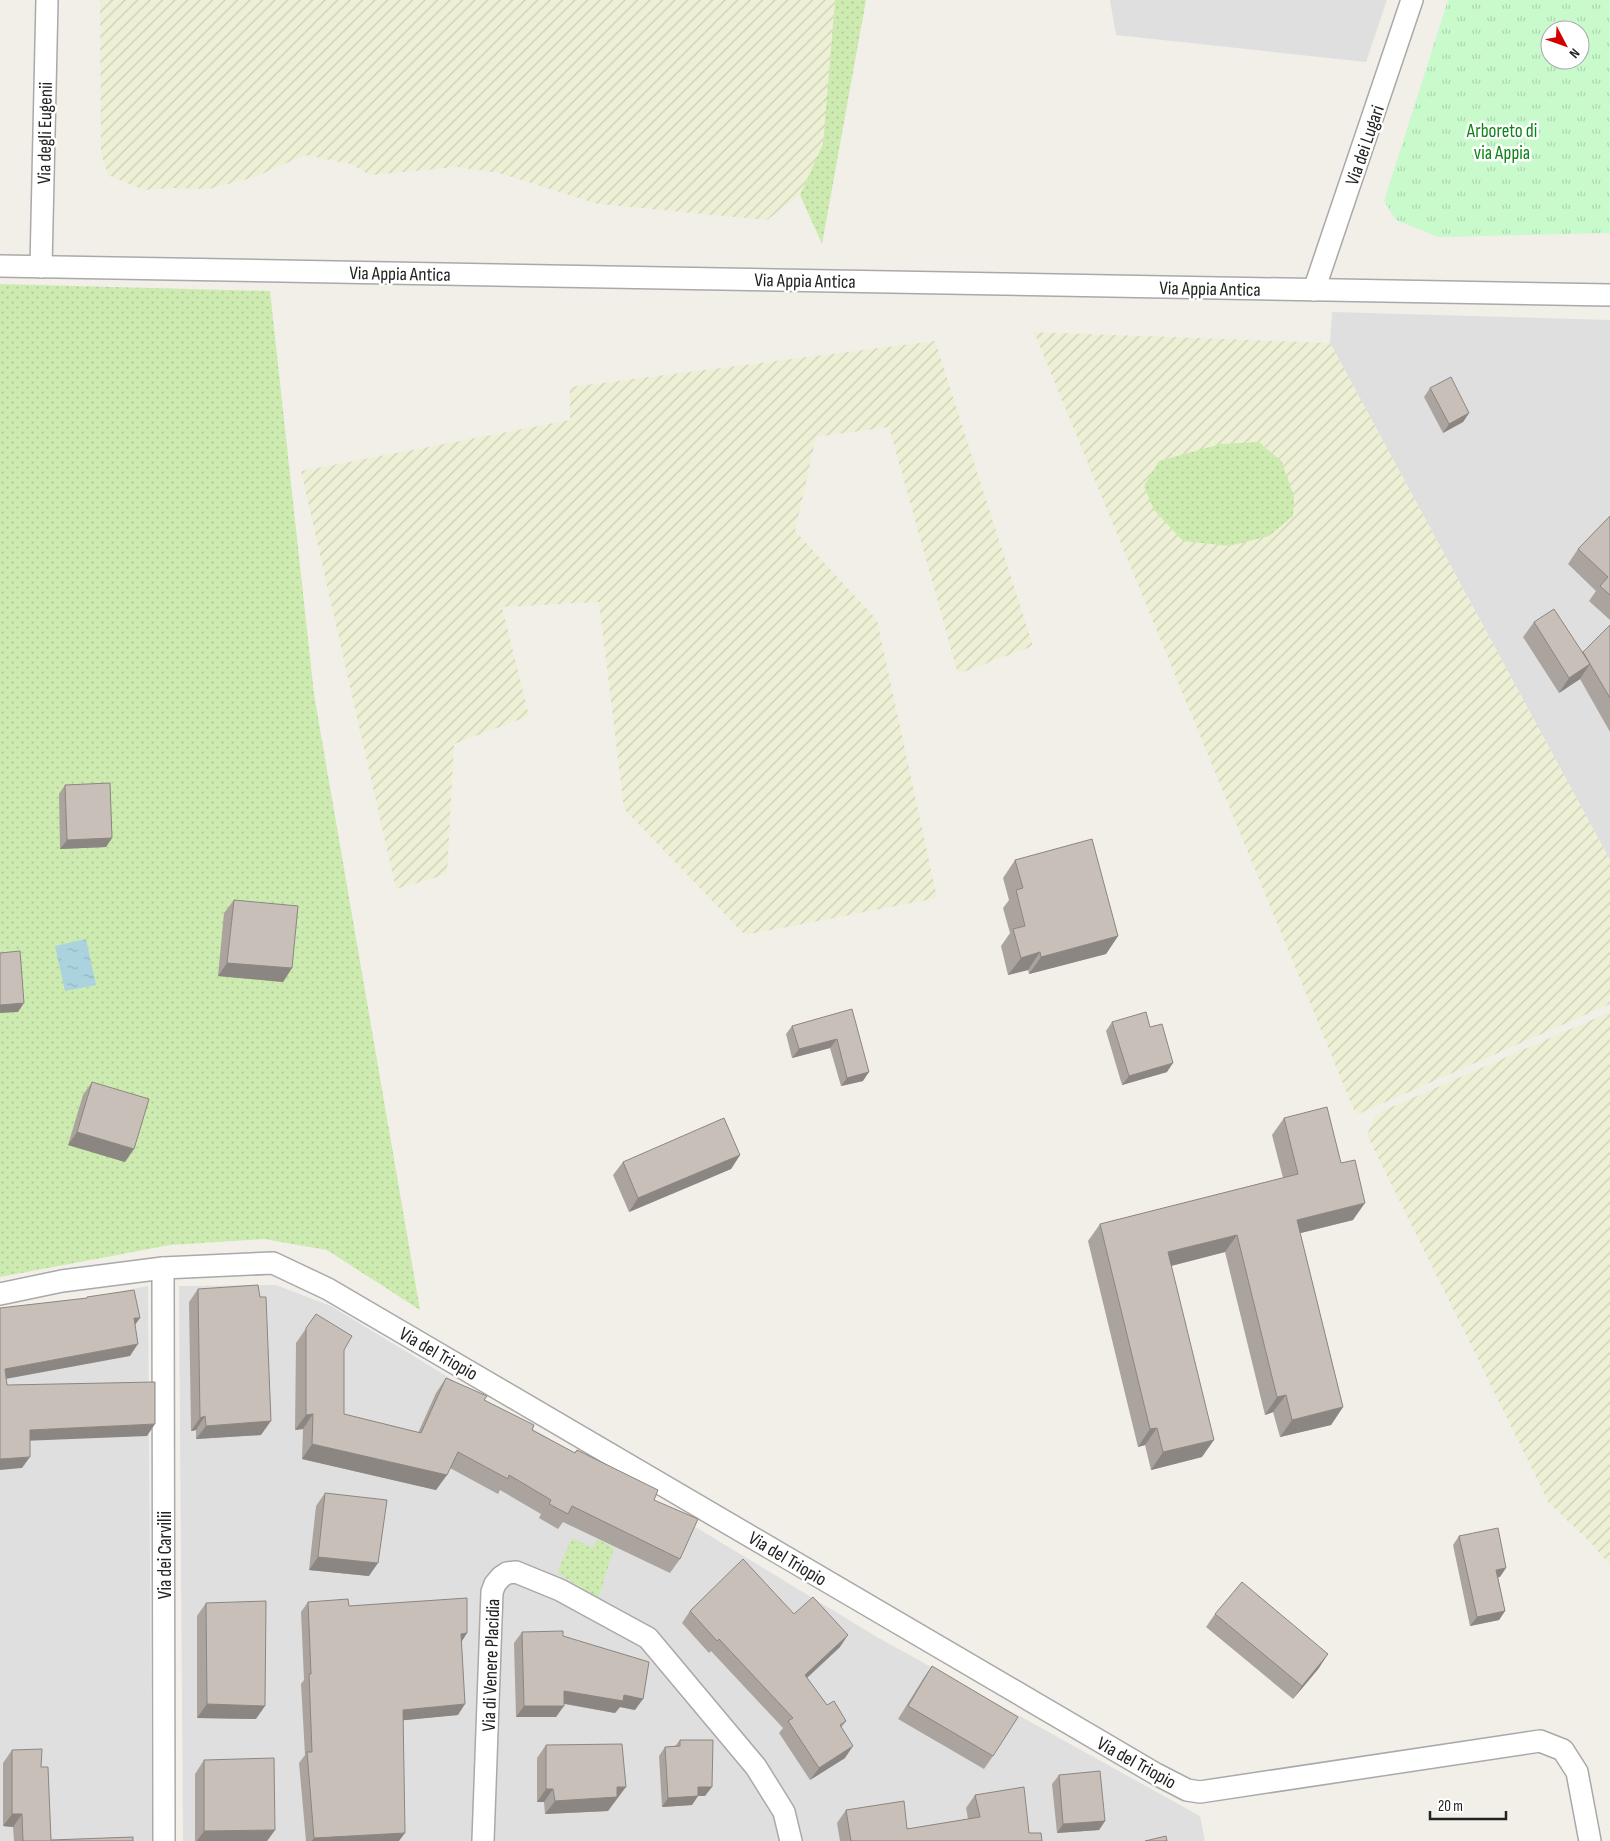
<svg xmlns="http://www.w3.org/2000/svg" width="1610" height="1841" viewBox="0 0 1610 1841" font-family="'Sofia Sans Condensed',sans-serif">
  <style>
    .residential { fill: #e0dfdf }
    .farmland { fill: url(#farmland-furrows) }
    .grass { fill: url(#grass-dots) }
    .park { fill: url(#park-tufts); fill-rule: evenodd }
    .water { fill: url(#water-ripples) }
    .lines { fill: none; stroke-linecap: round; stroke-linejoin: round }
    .street-casing { stroke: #a9a9a9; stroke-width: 24 }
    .street { stroke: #fff; stroke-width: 21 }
    .wall { fill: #aba49e }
    .shaded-wall { fill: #8b8681 }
    .building { fill: #c7bfb8; stroke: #8b8681 }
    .labels { text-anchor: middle; stroke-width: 5; stroke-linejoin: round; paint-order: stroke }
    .park-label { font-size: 19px; fill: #0c8416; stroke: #fff }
    .street-label { font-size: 19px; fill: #222; stroke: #fff }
  </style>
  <defs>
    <pattern id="farmland-furrows" width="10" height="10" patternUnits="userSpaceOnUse" patternTransform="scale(1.25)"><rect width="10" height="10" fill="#eef0d5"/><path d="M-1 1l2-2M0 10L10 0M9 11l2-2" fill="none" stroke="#ccceb7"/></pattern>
    <pattern id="grass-dots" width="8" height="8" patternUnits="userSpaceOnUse" patternTransform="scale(1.25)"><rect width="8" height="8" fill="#cdebb0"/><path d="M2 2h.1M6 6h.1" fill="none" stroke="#b0c997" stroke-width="1.8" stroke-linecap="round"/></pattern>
    <pattern id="park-tufts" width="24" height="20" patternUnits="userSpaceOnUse" patternTransform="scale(1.25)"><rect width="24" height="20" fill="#c8facc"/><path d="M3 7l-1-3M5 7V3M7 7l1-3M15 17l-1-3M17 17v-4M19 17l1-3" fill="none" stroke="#acd6af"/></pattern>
    <pattern id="water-ripples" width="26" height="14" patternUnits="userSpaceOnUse" patternTransform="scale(1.25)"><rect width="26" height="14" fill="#aad3df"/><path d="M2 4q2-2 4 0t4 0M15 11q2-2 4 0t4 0" fill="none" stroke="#92b5bf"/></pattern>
  </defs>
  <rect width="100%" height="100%" fill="#f2efe9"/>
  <!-- residential -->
  <g class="residential">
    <polygon points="1110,0 1387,0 1366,62 1116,35"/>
    <polygon points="1332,312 1610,320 1610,860 1330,343"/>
    <polygon points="276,1285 331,1306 877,1637 1200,1816 1205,1841 183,1841 179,1286"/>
    <polygon points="148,1286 152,1841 0,1841 0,1315"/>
  </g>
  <!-- farmland -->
  <g class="farmland">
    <polygon points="100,0 835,0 823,150 800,195 767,220 598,204 499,173 457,167 370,175 351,164 305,155 255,177 209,189 171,188 144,190 108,175 101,153"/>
    <polygon points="1034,332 1330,343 1610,860 1610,1004 1356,1115"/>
    <polygon points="935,341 1033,646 958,674 889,427 816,437 795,531 877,620 937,898 745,935 624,809 599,602 502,607 529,716 454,744 447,874 396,889 301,471 570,420 570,387"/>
    <polygon points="1610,1012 1610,1565 1591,1543 1549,1503 1367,1135 1376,1114"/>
  </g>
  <!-- grass -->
  <g class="grass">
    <polygon points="835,0 866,0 822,244 800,195 823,144"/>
    <polygon points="0,284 270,291 314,694 420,1310 327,1250 264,1239 170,1245 0,1277"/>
    <polygon points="1259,442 1282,462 1294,497 1293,516 1269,536 1229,546 1183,541 1154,510 1144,486 1159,461 1221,444"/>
    <polygon points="572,1538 593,1548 597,1539 614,1548 598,1599 557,1572"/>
  </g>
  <!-- park -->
  <path class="park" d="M1448 0H1610V233L1438 237 1396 220 1384 201ZM1550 30H1580V60H1550Z"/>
  <!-- water -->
  <polygon class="water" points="86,939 96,985 65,991 55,946"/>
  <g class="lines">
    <defs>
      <g id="street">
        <polyline points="0,266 1610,295"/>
        <polyline points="41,267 47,0"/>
        <polyline points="1314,290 1412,0"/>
        <polyline points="163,1268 164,1841"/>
        <polyline points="0,1294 62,1281 163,1268 273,1263 328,1289 1156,1774 1187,1790 1200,1792 1540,1741 1563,1750 1577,1772 1590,1841"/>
        <polyline points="483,1841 492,1592 495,1584 501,1577 507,1573 516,1572 560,1590 648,1638 756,1767 784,1812 791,1841"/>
      </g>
    </defs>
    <!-- street casing -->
    <use href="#street" class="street-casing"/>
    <!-- street -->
    <use href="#street" class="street"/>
  </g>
  <!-- wall -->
  <g class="wall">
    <polygon points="1430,388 1469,413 1463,422 1443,433 1424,397"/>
    <polygon points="1610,516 1610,620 1589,601 1596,591 1568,564 1578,549"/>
    <polygon points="1534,622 1583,652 1610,625 1610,732 1580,679 1559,693 1523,637"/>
    <polygon points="65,785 112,838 106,847 60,849 59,794"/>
    <polygon points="1015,860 1118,936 1106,954 1029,974 1028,970 1008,975 1001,946 1010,933 1003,908 1009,900 1003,878"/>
    <polygon points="234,900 292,968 283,982 218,976 224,913"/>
    <polygon points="852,1009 863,1081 841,1086 830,1048 792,1058 786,1034 792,1026"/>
    <polygon points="1112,1022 1150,1027 1167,1072 1122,1085 1106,1031"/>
    <polygon points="92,1082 125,1162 68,1145 83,1095"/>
    <polygon points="1284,1118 1353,1220 1300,1233 1343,1407 1331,1425 1280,1437 1273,1412 1265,1415 1225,1252 1171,1266 1202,1457 1151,1470 1145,1445 1138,1447 1088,1241 1100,1224 1283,1178 1272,1135"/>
    <polygon points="740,1155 731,1169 629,1212 613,1175 623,1162"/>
    <polygon points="198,1289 261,1435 196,1439 196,1430 191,1431 189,1302"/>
    <polygon points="316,1314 344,1350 344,1414 418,1433 436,1393 446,1378 484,1400 532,1430 574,1453 577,1450 654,1500 680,1559 670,1573 563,1522 558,1529 539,1518 541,1514 500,1490 498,1494 450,1468 436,1490 302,1459 303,1429 295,1430 296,1343"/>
    <polygon points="325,1493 369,1576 309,1570 316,1506"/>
    <polygon points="1459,1536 1500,1577 1498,1577 1505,1611 1499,1620 1470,1626 1453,1545"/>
    <polygon points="308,1602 349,1606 467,1633 461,1642 458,1715 403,1720 399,1841 306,1841 299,1763 305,1755 301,1684 304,1680 301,1612"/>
    <polygon points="206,1603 256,1719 197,1718 197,1616"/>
    <polygon points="690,1611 794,1614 840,1647 807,1678 827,1705 846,1721 841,1728 845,1758 810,1780 779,1733 783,1728 711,1651 709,1653 682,1623"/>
    <polygon points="1215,1614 1319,1668 1293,1699 1206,1627"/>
    <polygon points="522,1632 563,1636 635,1710 620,1707 615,1713 564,1704 556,1717 516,1717 514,1643"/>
    <polygon points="932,1666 993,1756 984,1769 898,1719 923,1679"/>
    <polygon points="680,1740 705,1796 698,1796 692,1805 662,1807 659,1756 665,1747 675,1746"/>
    <polygon points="546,1745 616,1800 615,1800 608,1811 545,1814 544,1802 537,1802 537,1758"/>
    <polygon points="12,1750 41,1767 51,1840 133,1841 14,1841 13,1827 3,1826 3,1763"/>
    <polygon points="204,1760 275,1830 267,1841 195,1841 195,1774"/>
    <polygon points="1059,1775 1105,1821 1099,1830 1057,1833 1052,1784"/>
    <polygon points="975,1795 1042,1841 840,1841 837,1823 846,1810 907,1829 968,1819 966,1808"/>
  </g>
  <!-- shaded-wall -->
  <g class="shaded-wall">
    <polygon points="1469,413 1463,422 1443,433 1449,424"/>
    <polygon points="1590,664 1580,679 1559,693 1569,678"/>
    <polygon points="112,838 106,847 60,849 67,840"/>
    <polygon points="1118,936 1106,954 1029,974 1041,957"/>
    <polygon points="1040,952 1028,970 1008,975 1021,958"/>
    <polygon points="227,963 292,968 283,982 218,976"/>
    <polygon points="24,1003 18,1012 0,1013 0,1005"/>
    <polygon points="837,1039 830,1048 792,1058 799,1049"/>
    <polygon points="1173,1063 1167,1072 1122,1085 1129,1076"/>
    <polygon points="869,1072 863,1081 841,1086 847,1078"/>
    <polygon points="77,1132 134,1149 125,1162 68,1145"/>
    <polygon points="740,1155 731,1169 629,1212 638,1198"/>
    <polygon points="1365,1203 1353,1220 1285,1237 1297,1220"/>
    <polygon points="1237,1235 1225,1252 1155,1270 1168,1252"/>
    <polygon points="134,1318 140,1318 132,1329"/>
    <polygon points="138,1344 130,1356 0,1380 5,1369"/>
    <polygon points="1286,1395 1273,1412 1265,1415 1277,1397"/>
    <polygon points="1343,1407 1331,1425 1280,1437 1292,1420"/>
    <polygon points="313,1414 303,1429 295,1430 306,1415"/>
    <polygon points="205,1416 196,1430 191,1431 200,1418"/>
    <polygon points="271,1421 261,1435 196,1439 206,1426"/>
    <polygon points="155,1424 147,1436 22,1441 30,1430"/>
    <polygon points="1157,1428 1145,1445 1138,1447 1150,1429"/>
    <polygon points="1214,1440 1202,1457 1151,1470 1163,1452"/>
    <polygon points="312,1444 447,1475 436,1490 302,1459"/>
    <polygon points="30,1457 22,1468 0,1470 0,1459"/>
    <polygon points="318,1557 378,1563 369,1576 309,1570"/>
    <polygon points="1506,1568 1500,1577 1490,1579 1496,1570"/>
    <polygon points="1505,1611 1499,1620 1470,1626 1477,1617"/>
    <polygon points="467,1633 460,1644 461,1634"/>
    <polygon points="848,1635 840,1647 797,1687 805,1675"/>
    <polygon points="1328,1654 1319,1668 1293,1699 1302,1686"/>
    <polygon points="564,1691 624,1695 643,1699 635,1710 620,1707 615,1713 556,1702"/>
    <polygon points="207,1704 265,1706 256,1719 197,1718"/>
    <polygon points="465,1704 458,1715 396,1721 403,1710"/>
    <polygon points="524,1706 564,1706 556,1717 516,1717"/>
    <polygon points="853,1746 845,1758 810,1780 819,1768"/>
    <polygon points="617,1787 626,1787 608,1811 545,1814 555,1801"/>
    <polygon points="698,1787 712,1787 705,1796 692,1796"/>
    <polygon points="546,1789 553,1789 544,1802 537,1802"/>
    <polygon points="698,1796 692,1805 662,1807 668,1798"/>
    <polygon points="12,1814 22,1814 13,1827 3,1826"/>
    <polygon points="1105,1821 1099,1830 1057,1833 1063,1824"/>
    <polygon points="275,1830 267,1841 197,1841 204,1831"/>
    <polygon points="405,1833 399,1841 312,1841 314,1838"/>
  </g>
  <!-- building -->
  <g class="building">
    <polygon points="1451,377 1469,413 1449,424 1430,388"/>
    <polygon points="1610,516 1610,595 1600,586 1608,577 1578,549"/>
    <polygon points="1554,609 1590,664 1583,652 1610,625 1610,698 1590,664 1569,678 1534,622"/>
    <polygon points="110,783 112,838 67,840 65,785"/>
    <polygon points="1092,839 1118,936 1041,957 1040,952 1021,958 1013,929 1025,926 1016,890 1023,888 1015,860"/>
    <polygon points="234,900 298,906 292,968 227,963"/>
    <polygon points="20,951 24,1003 0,1005 0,953"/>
    <polygon points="852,1009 869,1072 847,1078 837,1039 799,1049 792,1026"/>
    <polygon points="1146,1012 1150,1027 1162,1024 1173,1063 1129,1076 1112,1022"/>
    <polygon points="92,1082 149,1099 134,1149 77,1132"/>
    <polygon points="1327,1107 1341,1163 1355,1160 1365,1203 1297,1220 1343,1407 1292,1420 1286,1395 1277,1397 1237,1235 1168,1252 1214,1440 1163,1452 1157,1428 1150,1429 1100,1224 1298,1174 1284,1118"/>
    <polygon points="724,1118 740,1155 638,1198 623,1162"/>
    <polygon points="258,1285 260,1297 266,1297 271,1421 206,1426 205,1416 200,1418 198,1289"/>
    <polygon points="134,1290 140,1318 134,1318 138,1344 5,1369 7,1385 155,1382 155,1424 30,1430 30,1457 0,1459 0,1308 87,1298 87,1297"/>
    <polygon points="316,1314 352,1336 344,1350 344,1414 421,1433 446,1378 487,1396 484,1400 534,1425 532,1430 575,1453 577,1450 658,1490 654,1500 698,1519 680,1559 572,1506 568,1514 549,1504 551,1500 509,1475 508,1479 458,1452 447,1475 312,1444 313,1414 306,1415 306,1328"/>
    <polygon points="325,1493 387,1500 378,1563 318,1557"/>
    <polygon points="1498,1528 1506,1568 1496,1570 1505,1611 1477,1617 1459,1536"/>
    <polygon points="743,1559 794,1614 813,1597 848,1635 805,1675 827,1705 834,1701 846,1721 840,1725 853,1746 819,1768 788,1721 793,1718 719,1639 717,1641 690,1611"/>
    <polygon points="1242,1582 1328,1654 1302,1686 1215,1614"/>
    <polygon points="467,1598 467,1633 461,1634 465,1704 403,1710 405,1833 314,1838 307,1752 312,1752 309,1674 311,1674 308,1602 348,1599 349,1606"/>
    <polygon points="266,1601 265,1706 207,1704 206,1603"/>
    <polygon points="563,1631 563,1636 649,1662 643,1699 624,1695 623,1701 564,1691 564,1706 524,1706 522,1632"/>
    <polygon points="932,1666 1018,1717 993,1756 908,1706"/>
    <polygon points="680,1740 713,1740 712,1787 698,1787 698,1796 668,1798 665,1747 680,1746"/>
    <polygon points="622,1744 626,1787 617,1787 617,1797 555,1801 553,1789 546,1789 546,1745"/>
    <polygon points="42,1749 41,1767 48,1767 51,1840 133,1837 133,1841 23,1841 22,1814 12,1814 12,1750"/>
    <polygon points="274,1758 275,1830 204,1831 204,1760"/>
    <polygon points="1100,1771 1105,1821 1063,1824 1059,1775"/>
    <polygon points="1024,1787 1029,1833 1041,1833 1042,1841 851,1841 846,1810 904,1801 907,1829 980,1817 975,1795"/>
    <polygon points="1166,1836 1167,1841 1145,1841"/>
  </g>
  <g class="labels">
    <!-- park labels -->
    <g class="park-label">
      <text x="1502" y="137">Arboreto di<tspan x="1502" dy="22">via Appia</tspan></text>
    </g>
    <!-- street labels -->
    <g class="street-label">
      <text transform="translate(44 133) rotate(-89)" y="7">Via degli Eugenii</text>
      <text transform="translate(1364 145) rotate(-71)" y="7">Via dei Lugari</text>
      <text transform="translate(400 273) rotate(1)" y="7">Via Appia Antica</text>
      <text transform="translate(805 280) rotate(1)" y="7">Via Appia Antica</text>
      <text transform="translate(1210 288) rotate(1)" y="7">Via Appia Antica</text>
      <text transform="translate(439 1353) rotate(30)" y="7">Via del Triopio</text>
      <text transform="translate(164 1555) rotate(-90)" y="7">Via dei Carvilii</text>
      <text transform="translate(788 1558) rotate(31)" y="7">Via del Triopio</text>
      <text transform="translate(490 1665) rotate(-88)" y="7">Via di Venere Placidia</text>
      <text transform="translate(1137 1762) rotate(29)" y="7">Via del Triopio</text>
    </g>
  </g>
  <!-- north arrow -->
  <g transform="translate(1565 45) rotate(131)"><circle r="24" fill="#ffffff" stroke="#a7a7a7"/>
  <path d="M0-4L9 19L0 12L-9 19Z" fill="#d40000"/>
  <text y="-8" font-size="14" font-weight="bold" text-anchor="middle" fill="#222222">N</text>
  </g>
  <!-- scale -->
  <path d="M1430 1811v8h76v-8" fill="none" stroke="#222222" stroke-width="2.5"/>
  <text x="1438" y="1811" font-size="15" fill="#222222" stroke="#ffffff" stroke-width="4" paint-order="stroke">20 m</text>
</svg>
